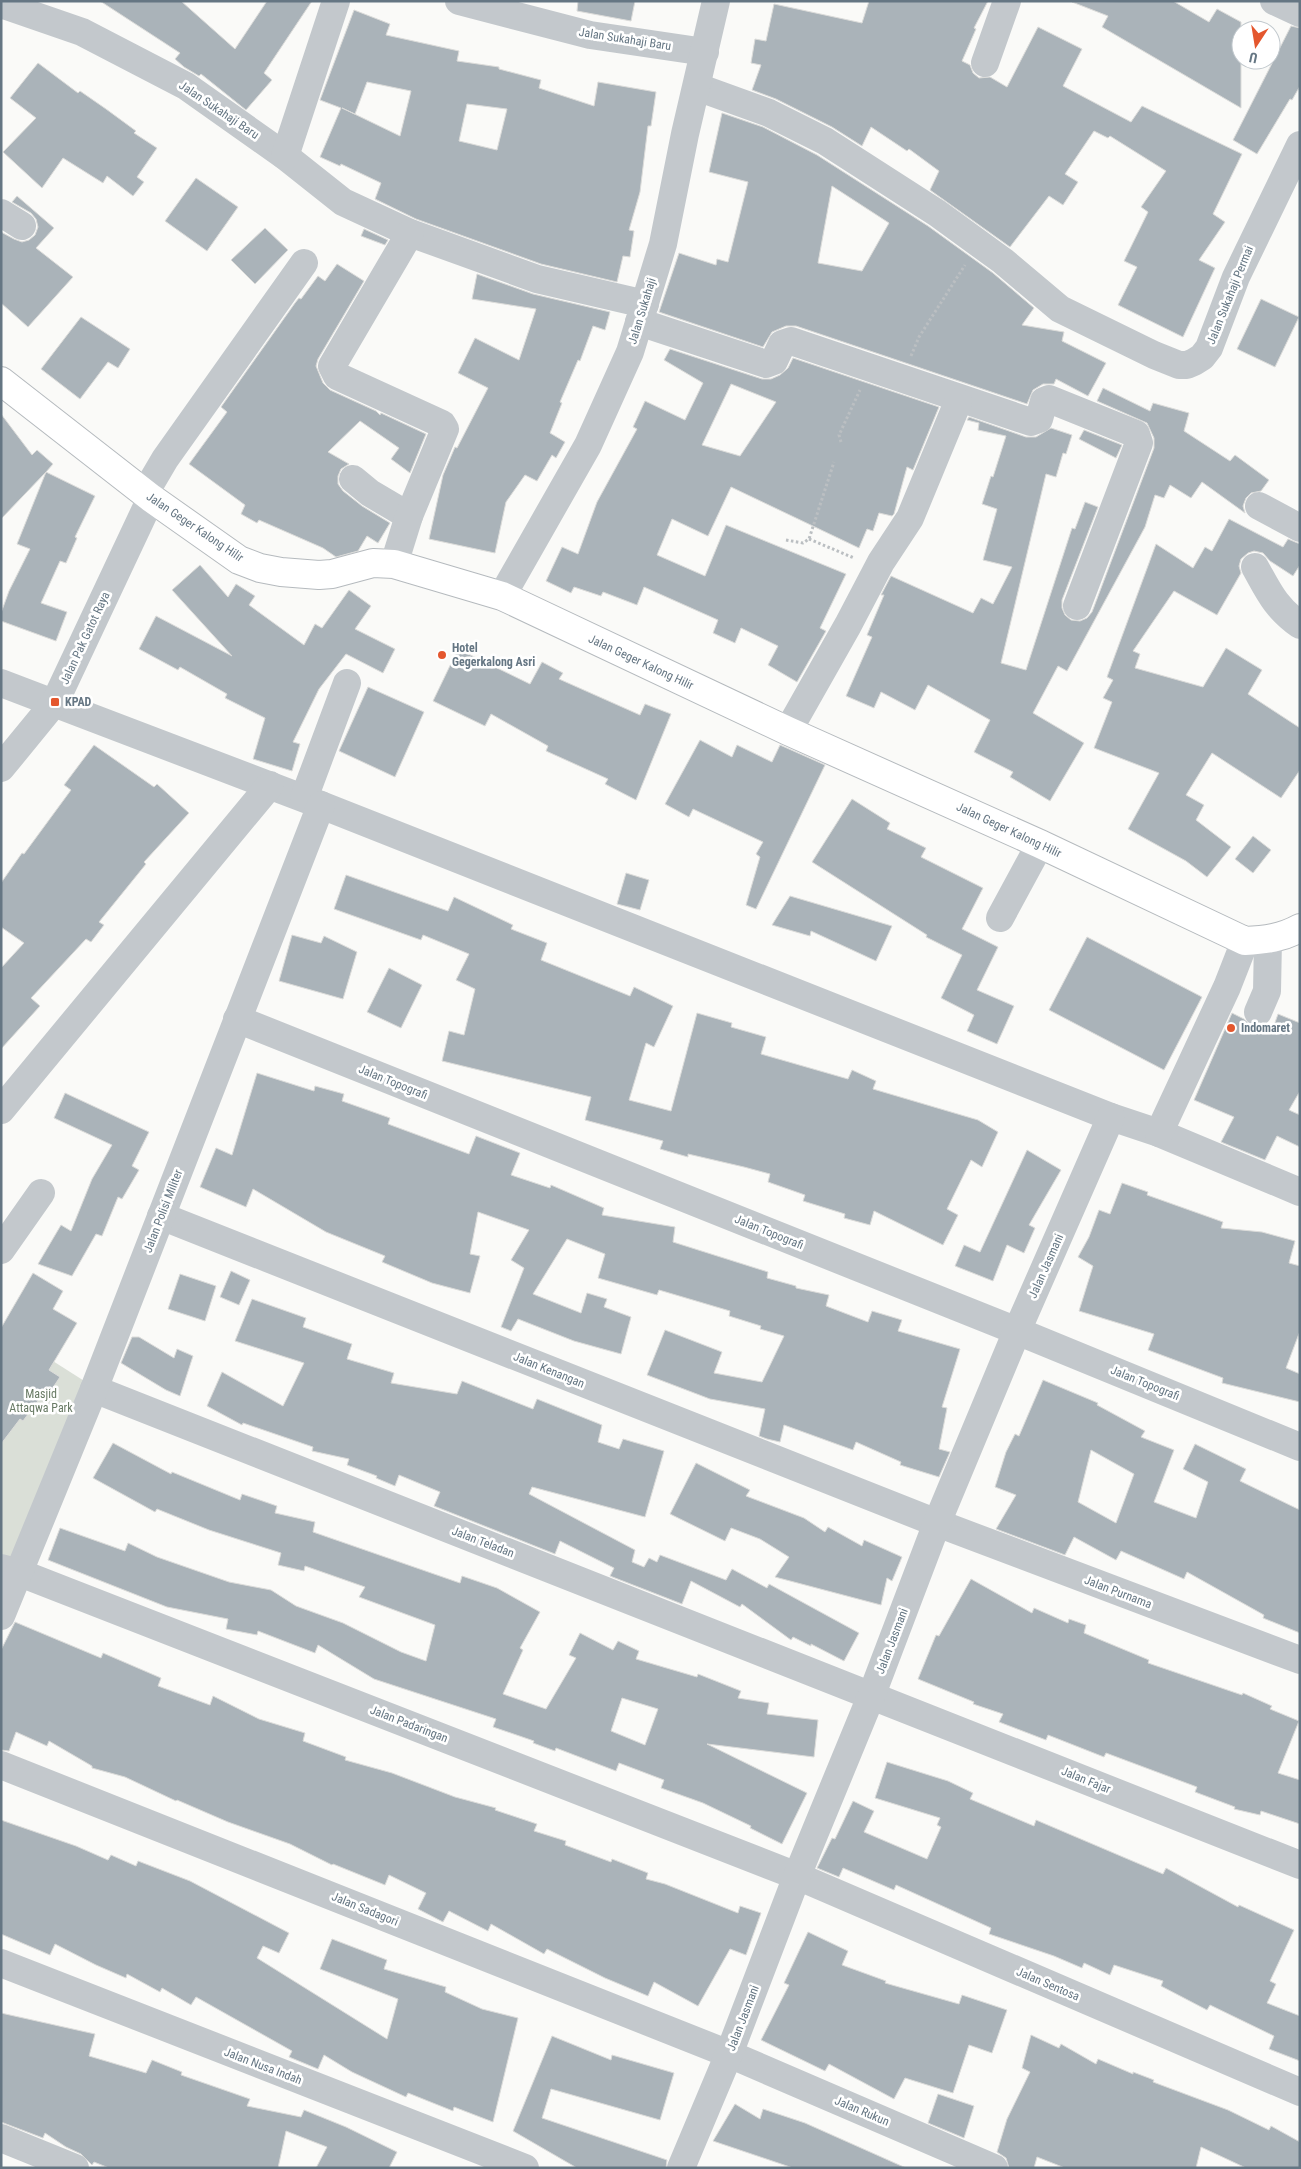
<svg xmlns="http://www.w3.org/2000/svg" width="1301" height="2169" viewBox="0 0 1301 2169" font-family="'Roboto Condensed',sans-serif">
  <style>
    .green { fill: #dadfd7 }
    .building { fill: #aab3b9; stroke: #dcdcda; fill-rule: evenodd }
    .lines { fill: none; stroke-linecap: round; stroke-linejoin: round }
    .major-casing { stroke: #b5babe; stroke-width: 30 }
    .path { stroke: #bbbfc2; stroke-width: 3; stroke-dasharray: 2.5 2.5; stroke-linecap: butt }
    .minor { stroke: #c3c8cc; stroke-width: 28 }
    .major { stroke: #fff; stroke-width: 28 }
    .poi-dot { fill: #e4572e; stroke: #fff; stroke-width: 2 }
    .labels { text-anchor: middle; stroke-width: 5; stroke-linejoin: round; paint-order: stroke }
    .street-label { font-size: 12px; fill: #657683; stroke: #fff }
    .poi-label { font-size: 12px; font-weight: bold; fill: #657683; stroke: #fff; text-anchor: start }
    .park-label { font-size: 12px; fill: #687a64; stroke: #fff }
  </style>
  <rect width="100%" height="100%" fill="#fafaf8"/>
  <!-- green -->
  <polygon class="green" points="1,1328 89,1384 20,1567 1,1562"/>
  <!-- building -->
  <g class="building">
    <polygon points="100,1 181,1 235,49 267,1 312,1 264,73 272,80 246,110 201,74 199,76 184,67 175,59 180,53"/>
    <polygon points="578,1 635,1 631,21 577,11"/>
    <polygon points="869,1 988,1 974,28 976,29 962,61 970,65 973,73 979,78 990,77 1007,87 1038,27 1082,49 1063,86 1131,122 1142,106 1242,154 1213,214 1225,222 1199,260 1215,268 1183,337 1118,305 1137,267 1124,261 1148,212 1141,207 1166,171 1110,136 1108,138 1094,131 1065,174 1078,182 1063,205 1049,196 1010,247 930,190 939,171 909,149 907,151 871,127 862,146 832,127 776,99 752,90 761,65 751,63 755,39 766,41 774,4 862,23"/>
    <polygon points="1173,1 1209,22 1217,9 1241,22 1241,108 1102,27 1108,16 1072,2"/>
    <path d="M354 10 390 24 386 35 459 51 457 61 499 67V69L541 80 539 88 594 106 598 82 656 92 651 126H648L640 192 629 230 634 231 630 257 623 256 617 282 541 264 416 219 375 199 381 183 341 164 340 166 320 157 341 108 320 100ZM367 82 411 91 400 136 342 108 355 114ZM467 104 507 109 497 150 459 141Z"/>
    <polygon points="1291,26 1300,28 1300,86 1292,100 1290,99 1257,154 1233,140"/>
    <polygon points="38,63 78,93 80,91 106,109 136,131 134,133 157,148 137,177 144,182 133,196 107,176 103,183 63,158 42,188 3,152 36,118 10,98"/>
    <path d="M722 113 763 127 817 155 928 226 993 273 1034 308 1022 325 1064 332 1062 341 1106 363 1088 396 1056 379 1054 384H1043L1033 390 1027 404 796 326H786L772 332 763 347 659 312 679 253 716 265 717 259 728 262 748 182 709 172ZM832 186 889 223 862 271 818 263Z"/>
    <polygon points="196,178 238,207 207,251 165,221"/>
    <polygon points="17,196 54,228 36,248 73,277 28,327 1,303 1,232 14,239 22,242 29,240 35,235 38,227 36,219 31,213 12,202"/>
    <polygon points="265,228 288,250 255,284 231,260"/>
    <polygon points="364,229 388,240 385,245 361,236"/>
    <polygon points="337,264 364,281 318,359 316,366 323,383 330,390 376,411 380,415 381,413 426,434 410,473 391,459 399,448 360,421 328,452 349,464 341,469 338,476 338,484 343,491 362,506 390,523 378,543 367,536 358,551 336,557 323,548 259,520 257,523 241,514 245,505 189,464 227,412 221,407 295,303 299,298 301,299 318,276 325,281"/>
    <polygon points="477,274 533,294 610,312 605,330 593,326 580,361 578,360 560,402 562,403 550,433 565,442 556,458 552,455 537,481 525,475 506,502 495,553 429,539 443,475 455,447 457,448 488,388 458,373 475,338 519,360 536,309 472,299"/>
    <polygon points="1261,299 1299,317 1275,367 1237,349"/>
    <polygon points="81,317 130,349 118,368 108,362 80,399 41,369"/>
    <path d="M670 349 762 379H771L780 375 788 368 793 358 939 407 913 470 907 467 894 514 892 516 879 513 873 531 867 529 859 548 731 487 708 536 672 519 657 555 705 576 726 525 846 574 820 628 826 631 797 682 768 665 778 646 741 628 735 643 713 633 718 620 644 587 637 605 603 592 601 596 574 587 571 593 546 581 562 547 578 554 597 502 637 429 633 427 645 401 685 420 703 383 664 360ZM731 384 776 402 740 456 702 445Z"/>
    <polygon points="1103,388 1150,411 1153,403 1189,413 1184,431 1230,461 1235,455 1269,480 1261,491 1251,493 1246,498 1243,506 1245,513 1202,482 1191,498 1170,485 1164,498 1155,495 1145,527 1067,671 1058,666 1033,713 1084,743 1050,801 1010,777 1013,772 974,752 990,720 928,685 915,710 881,692 874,708 846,696 872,637 867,635 884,595 881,595 891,576 973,613 981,598 993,604 1012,567 983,560 997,509 982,504 991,476 993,477 1006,436 978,430 979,423 967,420 969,417 1026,437 1036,437 1051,428 1072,435 1066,454 1063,453 1056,477 1046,474 1001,663 1026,670 1072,528 1075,529 1085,502 1098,507 1062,600 1062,608 1065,615 1071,620 1080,621 1087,618 1092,612 1154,448 1154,438 1147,423 1097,401"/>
    <polygon points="1,414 32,455 37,450 53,464 46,472 95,496 75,537 77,538 66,563 60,561 41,603 67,612 56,641 1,621 1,613 9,591 30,549 17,544 46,472 1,519"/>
    <polygon points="1084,430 1122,445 1116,458 1079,439"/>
    <polygon points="1229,519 1283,547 1288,539 1300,544 1300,565 1293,576 1270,561 1263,553 1254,551 1248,553 1241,559 1239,566 1241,573 1217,615 1174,591 1133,651 1140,654 1135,668 1203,687 1226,648 1262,670 1248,694 1300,728 1300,770 1281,798 1212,753 1186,795 1204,805 1196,820 1231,847 1207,877 1186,861 1128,829 1159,773 1094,748 1112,702 1103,698 1113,680 1107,677 1156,544 1193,568 1205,547 1212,551"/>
    <polygon points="200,565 228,597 236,584 255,596 249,605 304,645 315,624 322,628 349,590 371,606 355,629 395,649 383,673 346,654 319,689 293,742 300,744 292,771 253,759 265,718 225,698 227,694 180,667 178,670 139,649 156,616 232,656 172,590"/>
    <polygon points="458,649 530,684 542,662 563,673 559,679 640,715 645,704 671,714 636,800 605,784 608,779 546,751 548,746 491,714 485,726 433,701"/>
    <polygon points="368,687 424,712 395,777 339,751"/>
    <polygon points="700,740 732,757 737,745 772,762 780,745 825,765 756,909 746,905 760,857 756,854 763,842 693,809 689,817 665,804"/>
    <polygon points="94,745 154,787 157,784 189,813 144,862 146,864 99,922 104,925 91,942 86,939 31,998 40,1006 1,1049 1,968 24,943 1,927 1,883 22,853 24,854 71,790 64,785"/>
    <polygon points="852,799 890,823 887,829 926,848 921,857 983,888 962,929 998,947 977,990 1014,1006 997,1044 967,1031 974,1015 941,998 962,955 926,937 927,935 812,862"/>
    <polygon points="1253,836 1271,850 1253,873 1235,859"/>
    <polygon points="626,873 649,880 640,910 617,904"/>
    <polygon points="346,875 448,911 454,897 513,925 511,929 547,943 541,960 630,996 634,987 673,1006 654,1047 646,1043 629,1100 671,1111 697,1013 732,1023 731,1027 766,1037 761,1054 848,1079 852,1070 876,1081 873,1089 978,1120 998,1132 982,1167 971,1160 947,1209 958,1215 943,1245 874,1211 870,1225 844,1218 845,1214 803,1201 805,1195 768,1182 770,1174 744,1167 688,1154 688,1157 660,1149 663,1141 585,1120 591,1097 442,1061 449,1031 464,1035 475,989 456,980 469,954 423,935 421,940 334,909"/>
    <polygon points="790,896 892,926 876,961 811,931 810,936 772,925"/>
    <polygon points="292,935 321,943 324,936 357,952 343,999 279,981"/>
    <polygon points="1087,937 1202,997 1164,1070 1049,1010"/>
    <polygon points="389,968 422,985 401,1028 367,1012"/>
    <polygon points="1232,1013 1244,1019 1252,1026 1263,1026 1272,1031 1278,1014 1300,1023 1300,1091 1289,1110 1300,1115 1300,1147 1277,1136 1265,1160 1221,1142 1234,1117 1194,1100"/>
    <polygon points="257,1073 314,1091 315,1086 344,1094 342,1101 390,1118 388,1124 469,1154 476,1136 520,1153 511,1175 550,1188 551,1185 604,1208 602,1215 675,1227 673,1242 768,1272 767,1278 796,1286 796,1288 829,1295 826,1306 868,1322 872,1311 902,1320 898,1331 960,1349 942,1407 947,1408 939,1449 950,1452 939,1477 900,1465 901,1462 856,1442 853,1450 784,1425 780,1442 767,1439 759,1436 765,1409 710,1399 647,1375 665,1330 722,1352 714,1373 762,1382 784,1336 760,1329 761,1326 729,1316 730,1311 659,1290 657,1295 598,1278 605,1254 567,1239 533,1294 581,1313 587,1293 607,1299 604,1307 631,1317 621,1354 574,1341 518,1319 511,1331 501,1327 524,1268 511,1260 529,1230 478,1212 470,1254 480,1256 470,1293 432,1283 382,1262 385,1256 326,1232 253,1189 246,1207 200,1187 216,1148 232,1155"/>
    <polygon points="65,1093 149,1132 132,1166 139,1170 122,1199 118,1197 102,1236 96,1234 72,1276 38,1264 61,1225 71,1231 92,1179 112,1145 54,1118"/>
    <polygon points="1027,1150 1061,1170 1029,1225 1035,1228 1024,1253 1007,1245 993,1281 955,1266 964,1245 980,1252"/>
    <polygon points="1122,1183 1148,1192 1147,1195 1223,1222 1221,1228 1262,1232 1295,1241 1289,1263 1300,1266 1300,1331 1286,1368 1300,1374 1300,1402 1222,1383 1223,1378 1148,1350 1154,1334 1079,1311 1093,1266 1078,1257 1089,1237 1099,1210 1110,1214"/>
    <polygon points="231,1271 250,1280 239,1305 220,1297"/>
    <polygon points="33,1273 63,1291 53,1309 77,1323 49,1370 60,1377 44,1401 40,1398 23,1421 20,1419 1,1444 1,1328"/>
    <polygon points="180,1274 216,1286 205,1321 168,1309"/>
    <polygon points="252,1299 306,1318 303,1327 352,1344 347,1359 394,1373 391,1383 457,1394 462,1381 533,1409 537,1399 602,1425 598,1442 619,1449 623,1439 664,1451 645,1517 532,1487 529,1494 635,1550 632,1562 644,1567 649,1558 657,1562 660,1555 726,1580 732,1569 767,1588 769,1584 859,1633 844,1661 811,1644 811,1646 793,1637 791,1640 742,1604 740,1607 691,1581 682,1604 610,1576 614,1568 560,1541 555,1554 434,1506 440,1492 399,1475 395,1486 376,1478 377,1476 347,1465 349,1459 312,1451 313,1447 243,1423 242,1425 207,1406 222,1372 283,1406 304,1363 235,1341"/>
    <polygon points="132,1337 139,1337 174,1358 177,1349 193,1356 180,1396 166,1390 121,1363"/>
    <path d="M1043 1380 1098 1403 1097 1405 1145 1431 1141 1437 1174 1450 1154 1502 1196 1518 1208 1482 1183 1469 1195 1444 1246 1469 1240 1481 1300 1510V1633L1263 1618 1264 1615 1187 1572 1184 1579 1121 1551 1116 1560 1074 1537 1065 1555 996 1529 1016 1495 995 1487 1006 1452 1015 1434 1019 1436ZM1091 1450 1134 1474 1116 1523 1078 1502Z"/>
    <path d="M113 1443 171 1474 172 1472 240 1500 242 1494 277 1506 275 1513 315 1522 313 1532 460 1583 462 1576 497 1588 540 1612 520 1648 523 1650 503 1694 546 1709 576 1658 569 1655 580 1633 613 1650 618 1641 639 1651 636 1659 697 1677 698 1674 741 1691 738 1698 769 1703 767 1714 818 1720 814 1757 707 1744 807 1793 782 1844 750 1828 751 1826 703 1803 661 1788 664 1780 619 1763 616 1771 556 1748 555 1751 533 1743 534 1741 493 1727 496 1719 374 1679 318 1645 315 1653 258 1631 257 1635 226 1629 228 1619 167 1607 48 1560 60 1528 125 1551 128 1543 157 1557 229 1582 271 1590 296 1606 343 1623 401 1652 426 1661 435 1625 359 1597 365 1587 305 1566 304 1571 278 1565 281 1553 209 1530 157 1509 155 1512 93 1478ZM622 1698 658 1709 645 1745 611 1731Z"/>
    <polygon points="696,1463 750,1490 746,1496 804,1518 825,1532 828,1527 862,1546 864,1540 902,1557 892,1581 887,1578 881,1605 775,1577 789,1557 760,1539 731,1528 725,1541 670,1514"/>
    <polygon points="971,1579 1032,1613 1034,1608 1068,1623 1069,1619 1086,1625 1084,1633 1149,1660 1148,1663 1242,1695 1243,1693 1272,1706 1270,1709 1299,1721 1278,1773 1300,1780 1300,1824 1261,1811 1260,1815 1234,1809 1235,1807 1195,1792 1197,1787 1106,1753 1104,1757 1048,1735 1046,1740 999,1722 1003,1714 973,1704 974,1702 918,1679 936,1635 939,1636"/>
    <polygon points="15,1622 101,1658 103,1653 161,1678 158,1686 210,1705 213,1696 259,1719 305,1733 303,1741 346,1757 345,1760 392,1773 455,1797 496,1808 495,1810 537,1824 534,1831 566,1841 565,1845 611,1862 612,1859 648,1873 646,1879 665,1884 738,1913 740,1906 761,1913 746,1955 730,1949 698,2006 654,1982 648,1996 605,1978 547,1949 544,1954 491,1924 488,1931 449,1911 443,1922 418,1909 426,1893 389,1875 385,1885 333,1864 332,1865 290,1844 228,1822 177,1800 176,1801 125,1777 92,1768 92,1766 49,1741 47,1746 16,1732 9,1751 1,1750 1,1650"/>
    <polygon points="887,1762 948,1781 973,1793 970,1799 1034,1826 1036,1820 1163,1874 1166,1868 1238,1907 1239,1905 1294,1930 1270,1981 1276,1984 1267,2003 1300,2016 1300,2061 1269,2049 1274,2036 1210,2005 1207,2010 1161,1986 1163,1981 1114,1965 1110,1975 1084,1963 1082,1968 1054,1956 989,1934 991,1928 896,1885 894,1890 843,1868 839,1877 817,1868 832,1838 835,1839 853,1801 874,1811 864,1832 927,1859 941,1827 937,1825 940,1818 875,1798"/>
    <polygon points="1,1820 76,1846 108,1860 111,1855 136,1866 138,1861 190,1881 289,1933 279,1953 263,1946 257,1958 387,2039 398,1999 320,1969 332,1939 387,1960 384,1969 446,1987 445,1992 482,2009 518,2018 493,2122 454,2107 453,2111 408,2093 406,2097 352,2072 324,2055 318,2069 289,2057 292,2051 196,1997 191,2005 162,1988 160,1992 127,1974 126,1978 96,1965 55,1944 50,1955 1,1934"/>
    <polygon points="808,1932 848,1951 842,1965 886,1981 885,1983 959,2004 962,1995 1007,2010 992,2053 969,2045 953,2093 905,2078 894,2099 829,2064 825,2071 761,2040 789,1985 784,1983"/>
    <polygon points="1,2013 95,2034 89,2056 146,2073 152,2060 182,2072 181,2075 250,2099 247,2106 301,2117 304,2110 346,2127 397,2152 389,2168 316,2168 327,2147 286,2131 278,2168 109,2168 94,2162 92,2165 81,2154 66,2147 45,2133 43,2138 1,2122"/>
    <polygon points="1031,2035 1059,2048 1061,2044 1096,2064 1098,2059 1133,2074 1133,2072 1154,2080 1153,2082 1228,2110 1269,2130 1271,2126 1300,2142 1300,2168 1246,2168 1201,2147 1196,2168 1065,2168 1037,2157 1034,2168 1009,2168 1006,2158 997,2152 1007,2119 1030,2072 1022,2068"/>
    <polygon points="552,2036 611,2060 612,2055 674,2073 660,2120 551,2089 542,2118 667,2160 666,2168 577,2168 513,2131"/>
    <polygon points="938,2094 974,2106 964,2138 928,2123"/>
    <polygon points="735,2104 760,2119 763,2109 805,2123 906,2168 793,2168 713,2141"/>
  </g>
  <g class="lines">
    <defs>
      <path id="major" d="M1 381 151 498 239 560 260 568 281 572 319 575 332 574 373 563 394 564 502 596 788 731 1040 844 1245 941C1265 940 1282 938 1300 928"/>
    </defs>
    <!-- major casing -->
    <use href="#major" class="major-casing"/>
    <!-- path -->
    <g class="path">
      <polyline points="911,356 919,337 965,265"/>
      <polyline points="841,442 839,435 860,390"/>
      <polyline points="809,539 854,558"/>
      <polyline points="786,540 803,543 809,539 834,462"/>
    </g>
    <!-- minor -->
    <g class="minor">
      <polyline points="459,1 590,35 705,52"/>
      <polyline points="1274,1 1300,13"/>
      <polyline points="1,4 82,32 186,86 285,156 343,202 410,233 537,279 645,304"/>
      <polyline points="985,63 1007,1"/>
      <polyline points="697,87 769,113 825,141 937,213 1003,261 1060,309 1154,355 1179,365 1187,365 1194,362 1202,357 1209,348 1236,277 1300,145"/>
      <polyline points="285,156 336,1"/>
      <polyline points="1,213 22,226"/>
      <polyline points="639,322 766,364 774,361 782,344 791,341 1031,422 1039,419 1044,401 1049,399 1136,434 1139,443 1077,606"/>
      <polyline points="353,479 370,493 409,516"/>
      <polyline points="145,493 165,459 304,263"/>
      <polyline points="1259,506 1300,528"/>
      <polyline points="394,564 409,516 445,429 442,424 337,376 332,366 410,233"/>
      <path d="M1255 567C1269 592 1275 607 1300 625"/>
      <polyline points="502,596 588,445 630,352 663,244 685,134 716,1"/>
      <polyline points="1,683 321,805 1111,1117 1159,1133 1300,1192"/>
      <polyline points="788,731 848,625 881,562 910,518 958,402"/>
      <polyline points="1,768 55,702 151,498"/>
      <polyline points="304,798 347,683"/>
      <polyline points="1000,918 1040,844"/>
      <polyline points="1258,1012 1267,991 1268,940"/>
      <polyline points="237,1019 1017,1331 1300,1447"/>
      <polyline points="1,1110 270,785"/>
      <polyline points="1159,1133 1227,987 1245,941"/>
      <polyline points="161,1216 937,1523 1300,1660"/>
      <polyline points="1,1250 41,1193"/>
      <polyline points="94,1389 1300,1865"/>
      <polyline points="1,1568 20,1573 797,1876 1300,2092"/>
      <polyline points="1,1616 94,1389 321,805"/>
      <polyline points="1,1765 729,2054 994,2168"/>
      <polyline points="1,1963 525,2168"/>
      <polyline points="1,2138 75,2168"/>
      <polyline points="681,2168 729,2054 797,1876 872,1694 937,1523 1017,1331 1111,1117"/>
    </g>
    <!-- major -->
    <use href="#major" class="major"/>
  </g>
  <!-- markers -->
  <g class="poi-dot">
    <circle cx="442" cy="655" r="5"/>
    <rect x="50" y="697" width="10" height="10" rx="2.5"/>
    <circle cx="1231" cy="1028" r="5"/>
  </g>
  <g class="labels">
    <!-- street labels -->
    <g class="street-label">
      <text transform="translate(625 39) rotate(9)" y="4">Jalan Sukahaji Baru</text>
      <text transform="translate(219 110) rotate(34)" y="4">Jalan Sukahaji Baru</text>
      <text transform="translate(1230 295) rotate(-68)" y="4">Jalan Sukahaji Permai</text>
      <text transform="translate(642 311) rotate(-73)" y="4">Jalan Sukahaji</text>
      <text transform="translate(195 527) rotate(34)" y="4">Jalan Geger Kalong Hilir</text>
      <text transform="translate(85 638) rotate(-65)" y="4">Jalan Pak Gatot Raya</text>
      <text transform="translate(641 662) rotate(25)" y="4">Jalan Geger Kalong Hilir</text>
      <text transform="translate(1009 830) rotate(25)" y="4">Jalan Geger Kalong Hilir</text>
      <text transform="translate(393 1082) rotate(22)" y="4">Jalan Topografi</text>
      <text transform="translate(163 1211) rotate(-69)" y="4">Jalan Polisi Militer</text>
      <text transform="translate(769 1232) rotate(22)" y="4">Jalan Topografi</text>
      <text transform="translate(1046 1266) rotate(-66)" y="4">Jalan Jasmani</text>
      <text transform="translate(549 1370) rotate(22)" y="4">Jalan Kenangan</text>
      <text transform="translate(1145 1383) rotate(22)" y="4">Jalan Topografi</text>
      <text transform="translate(483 1542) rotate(21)" y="4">Jalan Teladan</text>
      <text transform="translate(1118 1592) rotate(21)" y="4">Jalan Purnama</text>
      <text transform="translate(892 1641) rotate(-69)" y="4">Jalan Jasmani</text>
      <text transform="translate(409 1724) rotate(21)" y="4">Jalan Padaringan</text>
      <text transform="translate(1086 1780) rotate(22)" y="4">Jalan Fajar</text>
      <text transform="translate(365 1909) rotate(22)" y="4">Jalan Sadagori</text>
      <text transform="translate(1048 1984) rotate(23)" y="4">Jalan Sentosa</text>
      <text transform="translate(743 2018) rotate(-69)" y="4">Jalan Jasmani</text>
      <text transform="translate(263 2066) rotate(21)" y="4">Jalan Nusa Indah</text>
      <text transform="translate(862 2111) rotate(23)" y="4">Jalan Rukun</text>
    </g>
    <!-- poi labels -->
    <g class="poi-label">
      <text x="452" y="652">Hotel<tspan x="452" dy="14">Gegerkalong Asri</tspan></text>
      <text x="65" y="706">KPAD</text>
      <text x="1241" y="1032">Indomaret</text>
    </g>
    <!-- park labels -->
    <g class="park-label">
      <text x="41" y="1398">Masjid<tspan x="41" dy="14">Attaqwa Park</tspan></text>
    </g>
  </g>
  <!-- border -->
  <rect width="1301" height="2169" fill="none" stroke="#657683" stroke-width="5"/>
  <!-- north arrow -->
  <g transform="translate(1256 45) rotate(192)"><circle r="24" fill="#ffffff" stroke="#c1c8cd"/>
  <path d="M0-4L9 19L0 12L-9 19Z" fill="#e4572e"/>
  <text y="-8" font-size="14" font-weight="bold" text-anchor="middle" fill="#657683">U</text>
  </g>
</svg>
